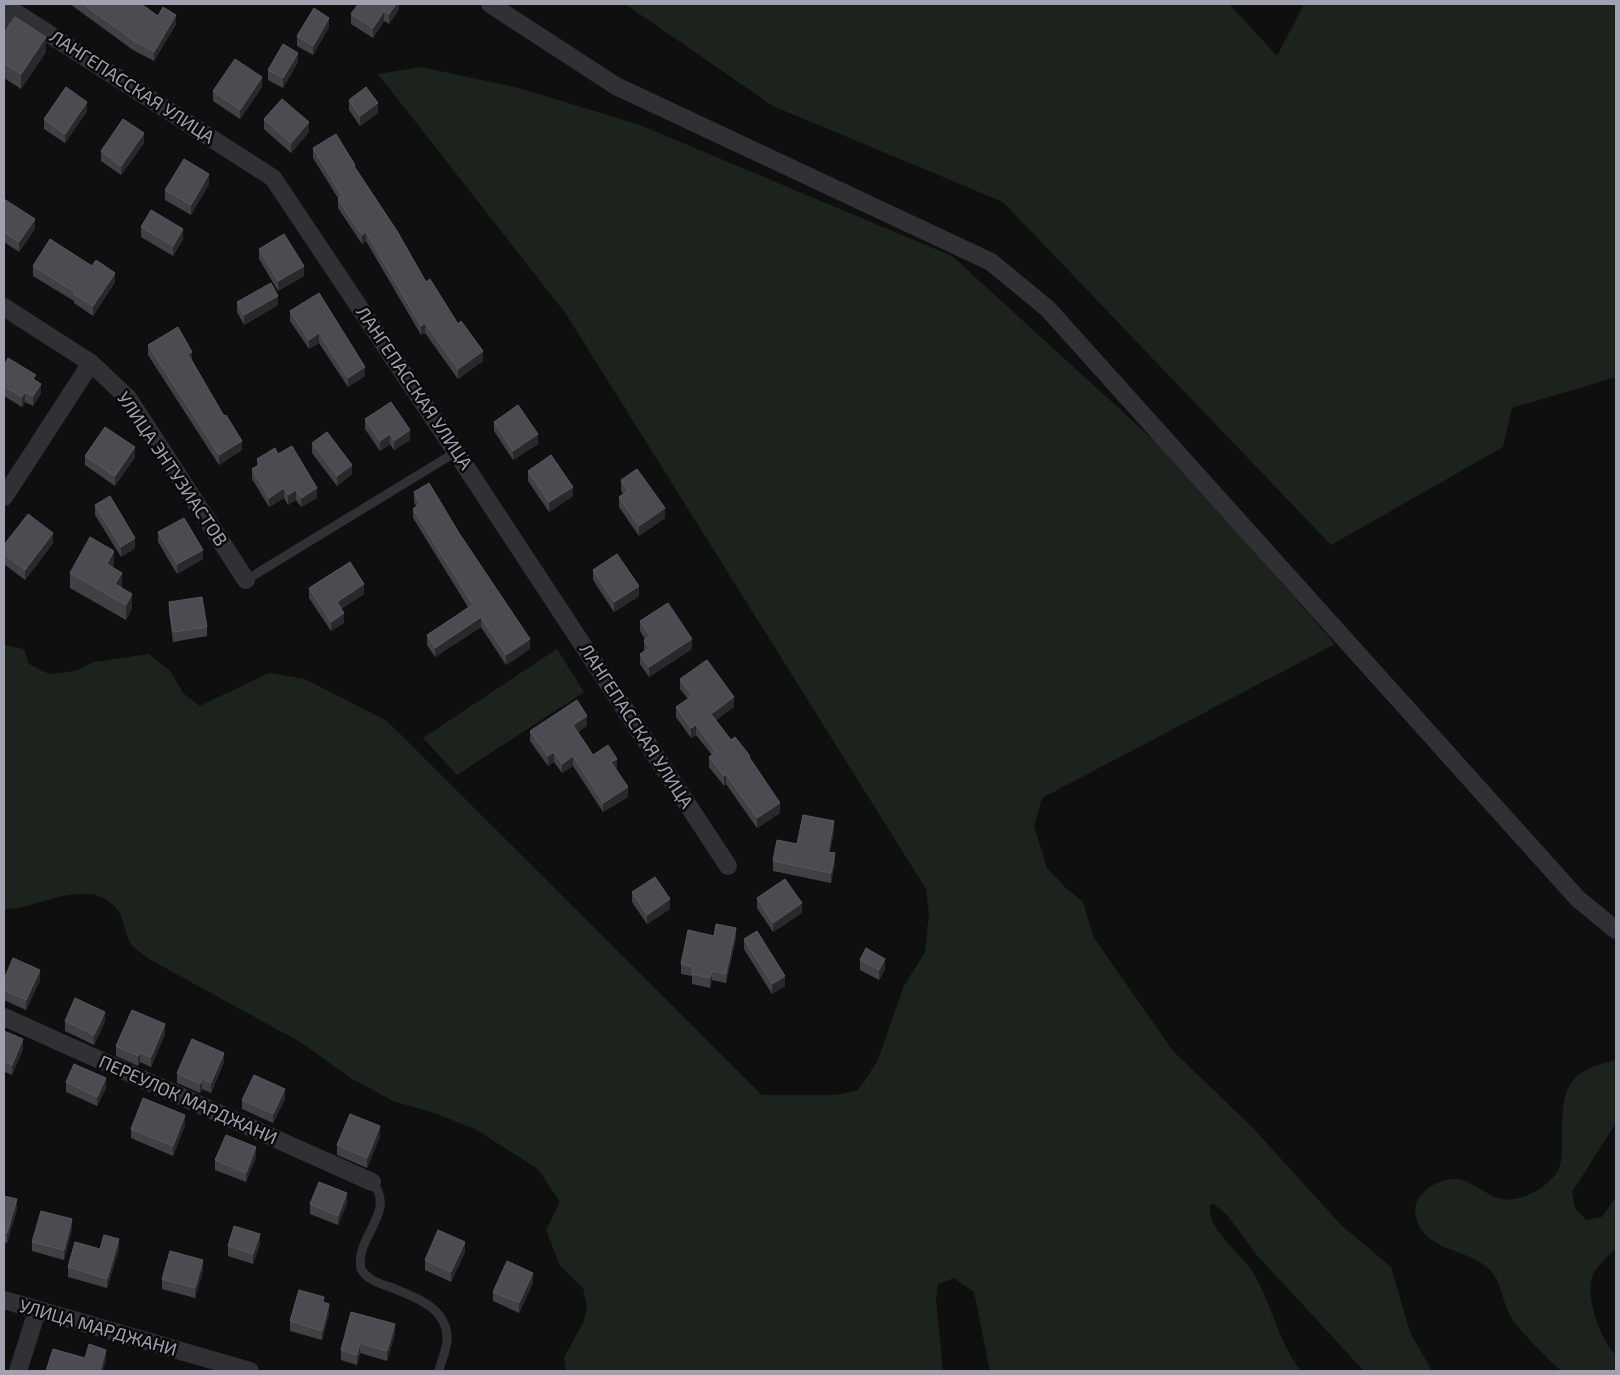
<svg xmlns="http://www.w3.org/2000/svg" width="1620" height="1375" viewBox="0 0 1620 1375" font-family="'Exo 2',sans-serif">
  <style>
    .green { fill: #1c231d }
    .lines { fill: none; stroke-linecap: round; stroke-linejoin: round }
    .service { stroke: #303035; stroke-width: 9 }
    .minor { stroke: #303035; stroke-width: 18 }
    .wall { fill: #414045 }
    .shaded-wall { fill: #29282b }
    .building { fill: #4b4b51; stroke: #595860 }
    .labels { text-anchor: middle; stroke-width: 5; stroke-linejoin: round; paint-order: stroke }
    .street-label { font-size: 18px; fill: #a0a2b1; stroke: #0a0a0b }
  </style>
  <rect width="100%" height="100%" fill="#0f0f10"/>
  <!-- green -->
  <g class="green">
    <polygon points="625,4 1229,4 1277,56 1304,4 1616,4 1616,377 1512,408 1503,447 1331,545 1003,202 773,106"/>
    <path d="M420 67 519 88 640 125 952 256 1171 456 1335 644 1042 798 1034 826 1047 868 1065 887 1083 902 1094 938 1173 1051 1253 1128 1341 1225 1391 1267 1410 1332 1432 1371H1364L1256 1254 1228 1216 1214 1204 1210 1205C1207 1231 1242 1253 1254 1274 1272 1305 1279 1343 1301 1371H990L974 1292 954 1278 938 1284 936 1298 943 1371H566L564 1357 583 1323 587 1306 583 1288 560 1266 546 1230 560 1202 538 1169 475 1129 434 1113 393 1101 349 1077 302 1043 149 959C143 954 135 949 131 944 124 933 125 914 111 903 80 879 36 910 4 909V645L24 649 29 664 49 674 75 671 94 662 149 654 170 671 184 694 200 706 269 673 305 679 387 721 762 1095H836L858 1090 877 1062 904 986 925 952 929 914 926 889 566 314 378 74Z"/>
    <polygon points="557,649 584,692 457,775 423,738"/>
    <path d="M1616 1060V1123L1572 1192 1575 1208 1586 1220 1602 1217 1616 1197V1248C1609 1256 1597 1265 1593 1275 1584 1295 1601 1342 1616 1355V1371H1561C1544 1354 1523 1336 1510 1315 1502 1301 1502 1283 1490 1270 1469 1248 1424 1252 1416 1217 1410 1195 1437 1178 1457 1179 1472 1180 1486 1196 1502 1199 1522 1202 1546 1189 1557 1172 1563 1161 1562 1151 1562 1139 1563 1088 1564 1072 1616 1060Z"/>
  </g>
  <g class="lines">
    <!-- service -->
    <g class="service">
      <polyline points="246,580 456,452"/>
      <path d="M372 1182C398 1212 354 1237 361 1269 368 1280 378 1283 390 1287 415 1297 449 1308 447 1341 446 1351 441 1362 439 1371"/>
    </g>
    <!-- minor -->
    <g class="minor">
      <polyline points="490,4 616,86 991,262 1048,309 1578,899 1616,930"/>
      <polyline points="4,5 273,178 456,452 728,866"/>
      <polyline points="4,29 15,12"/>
      <polyline points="4,307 91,363 128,398 246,580"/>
      <polyline points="4,497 91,363"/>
      <polyline points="4,1017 372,1182"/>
      <polyline points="4,1300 250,1371"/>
      <polyline points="18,1371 37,1311"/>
    </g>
  </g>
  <!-- wall -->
  <g class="wall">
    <polygon points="70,4 141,4 158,16 176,24 154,61 133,50"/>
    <polygon points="399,4 399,9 389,24 384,21 373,38 351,24 351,14"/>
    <polygon points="329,27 313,55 297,46 297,36"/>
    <polygon points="4,33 46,52 21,89 4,78"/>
    <polygon points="298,62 283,88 268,80 268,70"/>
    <polygon points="262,87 240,119 213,101 213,91"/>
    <polygon points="349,100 378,113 360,126 349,110"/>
    <polygon points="87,111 65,143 44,129 44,119"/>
    <polygon points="264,119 309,132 291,153 264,129"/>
    <polygon points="144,143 121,175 101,161 101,151"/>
    <polygon points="313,148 355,169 426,282 458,324 483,361 458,379 425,333 421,335 366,241 362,244 338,208 338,198 313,158"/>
    <polygon points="209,184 191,215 165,200 165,190"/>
    <polygon points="4,199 35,229 19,252 4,242"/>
    <polygon points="141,227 183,239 173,256 141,237"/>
    <polygon points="259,249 304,276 278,291 259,259"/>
    <polygon points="33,266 115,282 93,316 74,303 74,301 33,276"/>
    <polygon points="319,293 365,376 348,387 319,343 309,349 290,321 290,311"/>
    <polygon points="237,302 278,305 244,325 237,312"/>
    <polygon points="148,345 192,361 242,450 219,465 148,355"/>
    <polygon points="4,366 36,380 41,393 33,406 25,402 22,407 4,396"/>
    <polygon points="365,419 410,440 394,450 390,444 380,451 365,429"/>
    <polygon points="494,422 538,444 513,460 494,431"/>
    <polygon points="312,443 352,474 337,486 312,453"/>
    <polygon points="278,454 317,498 301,507 296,500 288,505 284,498 269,507 252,479 252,469 257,466 257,459"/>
    <polygon points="85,456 135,457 115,486 85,465"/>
    <polygon points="528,471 573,496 549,512 528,481"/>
    <polygon points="621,480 665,518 639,536 619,507 619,497 623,494 621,490"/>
    <polygon points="414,492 530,649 506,665 481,627 435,657 427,645 427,635 468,607 413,518 413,509 416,506 414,502"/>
    <polygon points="95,505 135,548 121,557 95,515"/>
    <polygon points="158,532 203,559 177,574 158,542"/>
    <polygon points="53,543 25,580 4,564 4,545"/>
    <polygon points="114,565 113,568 122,588 132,608 126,620 70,588 70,573"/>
    <polygon points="593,570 639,596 614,612 593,580"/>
    <polygon points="309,588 364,594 341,609 344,623 331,631 309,598"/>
    <polygon points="169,602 207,627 207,636 173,642 169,612"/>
    <polygon points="640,621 692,649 649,677 640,664 640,654 645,651 644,650 644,640 645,639 640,631"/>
    <polygon points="680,679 734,707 716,720 731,740 750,759 780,813 757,828 726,784 724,786 709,767 709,757 712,755 696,735 691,738 676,717 676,707 688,699 680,689"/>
    <polygon points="587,726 578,732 593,755 617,768 616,769 628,797 603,812 573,766 562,773 554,762 548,766 530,741 530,731"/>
    <polygon points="834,831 830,852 835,863 831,883 773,871 773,861 797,844"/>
    <polygon points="632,892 670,909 647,924 632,902"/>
    <polygon points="757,898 802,913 773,932 757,908"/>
    <polygon points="714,936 736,938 726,983 712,980 710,988 692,984 692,976 681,974 681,964"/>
    <polygon points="744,939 785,986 772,994 744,949"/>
    <polygon points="860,960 885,969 879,980 860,970"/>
    <polygon points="4,979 40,980 26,1010 4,1000"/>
    <polygon points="65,1021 105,1021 94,1045 65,1031"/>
    <polygon points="4,1031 23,1049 12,1075 5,1072 4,1076"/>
    <polygon points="165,1034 151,1067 140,1062 138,1066 116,1056 116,1046"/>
    <polygon points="224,1062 211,1093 202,1089 200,1093 177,1083 177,1073"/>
    <polygon points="66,1082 106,1088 97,1106 66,1092"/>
    <polygon points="285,1099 273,1123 242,1109 242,1100"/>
    <polygon points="185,1125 173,1156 131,1138 131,1129"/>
    <polygon points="380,1136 367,1168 337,1155 337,1145"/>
    <polygon points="256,1157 246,1182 215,1170 215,1160"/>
    <polygon points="4,1196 17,1209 7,1243 4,1242"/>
    <polygon points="347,1203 338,1225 310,1214 310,1204"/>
    <polygon points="72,1229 64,1260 32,1251 32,1242"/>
    <polygon points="260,1244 253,1264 228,1256 228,1246"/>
    <polygon points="100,1249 119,1249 107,1288 68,1277 68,1267"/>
    <polygon points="465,1252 451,1282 425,1270 425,1260"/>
    <polygon points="203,1270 195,1298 162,1289 162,1279"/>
    <polygon points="533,1283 519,1313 493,1301 493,1292"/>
    <polygon points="351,1312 395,1334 387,1361 360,1353 357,1365 341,1360 341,1350"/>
    <polygon points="329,1314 322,1340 290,1331 290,1321"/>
  </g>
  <!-- shaded-wall -->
  <g class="shaded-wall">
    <polygon points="396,4 399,4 399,9 389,24 389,14"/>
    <polygon points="384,11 384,21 373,38 373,28"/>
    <polygon points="176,15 176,24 154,61 154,52"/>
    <polygon points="329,18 329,27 313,55 313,46"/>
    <polygon points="46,37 46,52 21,89 21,74"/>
    <polygon points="298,53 298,62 283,88 283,78"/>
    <polygon points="262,77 262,87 240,119 240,110"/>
    <polygon points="87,102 87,111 65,143 65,134"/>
    <polygon points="378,103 378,113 360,126 360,116"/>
    <polygon points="309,122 309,132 291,153 291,143"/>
    <polygon points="144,133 144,143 121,175 121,166"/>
    <polygon points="209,174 209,184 191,215 191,205"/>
    <polygon points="35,219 35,229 19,252 19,242"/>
    <polygon points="183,229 183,239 173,256 173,246"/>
    <polygon points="366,232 366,241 362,244 362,235"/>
    <polygon points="304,266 304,276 278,291 278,281"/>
    <polygon points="115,273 115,282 93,316 93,306"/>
    <polygon points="278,296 278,305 244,325 244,315"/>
    <polygon points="425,323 425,333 421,335 421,326"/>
    <polygon points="319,333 319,343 309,349 309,340"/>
    <polygon points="483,351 483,361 458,379 458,369"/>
    <polygon points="192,352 192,362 188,354"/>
    <polygon points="365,367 365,376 348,387 348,378"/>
    <polygon points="41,384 41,393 33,406 33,396"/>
    <polygon points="25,392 25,402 22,407 22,397"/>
    <polygon points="410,430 410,440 394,450 394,441"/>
    <polygon points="390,434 390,444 380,451 380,441"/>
    <polygon points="538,434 538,444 513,460 513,451"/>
    <polygon points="242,441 242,450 219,465 219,455"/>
    <polygon points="135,447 135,457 115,486 115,476"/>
    <polygon points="352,465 352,474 337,486 337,476"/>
    <polygon points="573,487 573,496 549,512 549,502"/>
    <polygon points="284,488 284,498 269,507 269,498"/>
    <polygon points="317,488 317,498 301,507 301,498"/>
    <polygon points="296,490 296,500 288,505 288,495"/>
    <polygon points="665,508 665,518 639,536 639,526"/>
    <polygon points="53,533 53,543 25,580 25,570"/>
    <polygon points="135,538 135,548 121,557 121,547"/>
    <polygon points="203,550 203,559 177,574 177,564"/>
    <polygon points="114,551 114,565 107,579 107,564"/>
    <polygon points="122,573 122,587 115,584"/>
    <polygon points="364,584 364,594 337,612 337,602"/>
    <polygon points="639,586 639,596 614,612 614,602"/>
    <polygon points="132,594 132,608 126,620 126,605"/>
    <polygon points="344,613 344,623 331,631 331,622"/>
    <polygon points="481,617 481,627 435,657 435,648"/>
    <polygon points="530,639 530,649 506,665 506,655"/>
    <polygon points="692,639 692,649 649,677 649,667"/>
    <polygon points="734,697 734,707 711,724 711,714"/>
    <polygon points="587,716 587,726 573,735 573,725"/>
    <polygon points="696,725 696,735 691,738 691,728"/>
    <polygon points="554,752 554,762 548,766 548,756"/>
    <polygon points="573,756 573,766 562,773 562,764"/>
    <polygon points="617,759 617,768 611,772 611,762"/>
    <polygon points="726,774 726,784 724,786 724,776"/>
    <polygon points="628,787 628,797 603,812 603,803"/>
    <polygon points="780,803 780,813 757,828 757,818"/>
    <polygon points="834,821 834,831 828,862 828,852"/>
    <polygon points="835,853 835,863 831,883 831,873"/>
    <polygon points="670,899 670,909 647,924 647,915"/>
    <polygon points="802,903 802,913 773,932 773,923"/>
    <polygon points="736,928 736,938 726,983 726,974"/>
    <polygon points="885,959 885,969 879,980 879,970"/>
    <polygon points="40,970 40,980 26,1010 26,1000"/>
    <polygon points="712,971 712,980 710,988 710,978"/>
    <polygon points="785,976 785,986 772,994 772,984"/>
    <polygon points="105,1012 105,1021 94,1045 94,1035"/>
    <polygon points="165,1024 165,1034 151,1067 151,1057"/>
    <polygon points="23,1039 23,1049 12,1075 12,1065"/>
    <polygon points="140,1053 140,1062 138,1066 138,1056"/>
    <polygon points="224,1053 224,1062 211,1093 211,1083"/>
    <polygon points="5,1062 5,1072 4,1076 4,1067"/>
    <polygon points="106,1078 106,1088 97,1106 97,1097"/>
    <polygon points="202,1079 202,1089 200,1093 200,1084"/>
    <polygon points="285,1089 285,1099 273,1123 273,1114"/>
    <polygon points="185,1115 185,1125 173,1156 173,1146"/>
    <polygon points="380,1126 380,1136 367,1168 367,1158"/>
    <polygon points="256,1147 256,1157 246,1182 246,1173"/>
    <polygon points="347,1193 347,1203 338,1225 338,1216"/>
    <polygon points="17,1199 17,1209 7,1243 7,1233"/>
    <polygon points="72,1219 72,1229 64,1260 64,1250"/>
    <polygon points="260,1234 260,1244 253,1264 253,1254"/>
    <polygon points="119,1239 119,1249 107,1288 107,1279"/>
    <polygon points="465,1242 465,1252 451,1282 451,1272"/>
    <polygon points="203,1260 203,1270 195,1298 195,1288"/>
    <polygon points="533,1273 533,1283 519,1313 519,1303"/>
    <polygon points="329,1304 329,1314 322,1340 322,1331"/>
    <polygon points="395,1324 395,1334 387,1361 387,1351"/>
    <polygon points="360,1343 360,1353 357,1365 357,1355"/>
    <polygon points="106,1350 106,1360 103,1371 100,1371"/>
  </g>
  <!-- building -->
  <g class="building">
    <polygon points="83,4 141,4 158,16 163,7 176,15 154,52 133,40"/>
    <polygon points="358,4 396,4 389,14 384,11 373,28 351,14"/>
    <polygon points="314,8 329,18 313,46 297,36"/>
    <polygon points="15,17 46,37 21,74 4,63 4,33"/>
    <polygon points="283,44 298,53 283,78 268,70"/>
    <polygon points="235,59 262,77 240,110 213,91"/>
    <polygon points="66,87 87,102 65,134 44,119"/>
    <polygon points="366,87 378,103 360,116 349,100"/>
    <polygon points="282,99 309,122 291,143 264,119"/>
    <polygon points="123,119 144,133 121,166 101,151"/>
    <polygon points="336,134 355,165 354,166 397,231 426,282 430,279 458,324 461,321 483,351 458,369 425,323 421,326 366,232 362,235 338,199 342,196 313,148"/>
    <polygon points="184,159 209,174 191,205 165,190"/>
    <polygon points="4,199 35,219 19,242 4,232"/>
    <polygon points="151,210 183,229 173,246 141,227"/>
    <polygon points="284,234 304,266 278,281 259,249"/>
    <polygon points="50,239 92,266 96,260 115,273 93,306 74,294 75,292 33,266"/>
    <polygon points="271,283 278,296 244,315 237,302"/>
    <polygon points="319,293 365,367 348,378 319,333 309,340 290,311"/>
    <polygon points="178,327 192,352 188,354 224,416 226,415 242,441 219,455 148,345"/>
    <polygon points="8,358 36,375 33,379 41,384 33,396 25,392 22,397 4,386 4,366"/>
    <polygon points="391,402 410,430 394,441 390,434 380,441 365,419"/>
    <polygon points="518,405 538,434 513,451 494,422"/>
    <polygon points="105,427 135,447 115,476 85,456"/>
    <polygon points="327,432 352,465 337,476 312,443"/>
    <polygon points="292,446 317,488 301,498 296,490 288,495 284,488 269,498 252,469 260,464 257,459 275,448 278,454"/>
    <polygon points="551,455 573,487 549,502 528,471"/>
    <polygon points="637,469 665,508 639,526 619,497 628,491 621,480"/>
    <polygon points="429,483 459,533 530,639 506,655 481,617 435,648 427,635 473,605 413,509 420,504 414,492"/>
    <polygon points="110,496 135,538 121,547 95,505"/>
    <polygon points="28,514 53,533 25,570 4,554 4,545"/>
    <polygon points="184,518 203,550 177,564 158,532"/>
    <polygon points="90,537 114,551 107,564 122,573 115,584 132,594 126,605 70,573"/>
    <polygon points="617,554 639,586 614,602 593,570"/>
    <polygon points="350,562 364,584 337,602 344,613 331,622 309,588"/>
    <polygon points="202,597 207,627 173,632 169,602"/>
    <polygon points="668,603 692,639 649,667 640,654 649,648 644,640 650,636 640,621"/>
    <polygon points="707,660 734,697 711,714 731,740 735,737 750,756 749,757 780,803 757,818 726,774 724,776 709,757 716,752 696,725 691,728 676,707 692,696 680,679"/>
    <polygon points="577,700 587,716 573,725 593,755 608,745 617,759 611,762 628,787 603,803 573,756 562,764 554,752 548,756 530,731"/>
    <polygon points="803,815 834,821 828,852 835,853 831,873 773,861 777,840 797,844"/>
    <polygon points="655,877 670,899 647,915 632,892"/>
    <polygon points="785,879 802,903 773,923 757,898"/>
    <polygon points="716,924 736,928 726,974 712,971 710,978 692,974 693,967 681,964 688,930 714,936"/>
    <polygon points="757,931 785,976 772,984 744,939"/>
    <polygon points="866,948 885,959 879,970 860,960"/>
    <polygon points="13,958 40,970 26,1000 4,990 4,979"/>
    <polygon points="75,998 105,1012 94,1035 65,1021"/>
    <polygon points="132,1010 165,1024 151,1057 140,1053 138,1056 116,1046"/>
    <polygon points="4,1031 23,1039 12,1065 5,1062 4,1067"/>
    <polygon points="192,1039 224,1053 211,1083 202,1079 200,1084 177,1073"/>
    <polygon points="74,1064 106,1078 97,1097 66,1082"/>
    <polygon points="254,1075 285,1089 273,1114 242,1100"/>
    <polygon points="143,1098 185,1115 173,1146 131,1129"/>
    <polygon points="350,1114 380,1126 367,1158 337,1145"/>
    <polygon points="226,1135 256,1147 246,1173 215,1160"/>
    <polygon points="319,1182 347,1193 338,1216 310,1204"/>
    <polygon points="4,1196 17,1199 7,1233 4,1232"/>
    <polygon points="41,1211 72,1219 64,1250 32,1242"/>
    <polygon points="234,1226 260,1234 253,1254 228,1246"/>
    <polygon points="438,1230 465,1242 451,1272 425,1260"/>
    <polygon points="104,1235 119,1239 107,1279 68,1267 75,1242 100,1249"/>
    <polygon points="170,1251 203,1260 195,1288 162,1279"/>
    <polygon points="507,1261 533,1273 519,1303 493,1292"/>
    <polygon points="299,1290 324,1297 323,1302 329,1304 322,1331 290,1321"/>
    <polygon points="351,1312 395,1324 387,1351 360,1343 357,1355 341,1350"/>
    <polygon points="89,1344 106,1350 100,1371 46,1371 53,1349 85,1358"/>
  </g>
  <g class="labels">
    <!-- street labels -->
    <g class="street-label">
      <text transform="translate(132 87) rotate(33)" y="6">ЛАНГЕПАССКАЯ УЛИЦА</text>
      <text transform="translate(414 388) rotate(56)" y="6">ЛАНГЕПАССКАЯ УЛИЦА</text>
      <text transform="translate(172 469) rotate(56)" y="6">УЛИЦА ЭНТУЗИАСТОВ</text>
      <text transform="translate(636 726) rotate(57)" y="6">ЛАНГЕПАССКАЯ УЛИЦА</text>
      <text transform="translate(188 1100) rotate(24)" y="6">ПЕРЕУЛОК МАРДЖАНИ</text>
      <text transform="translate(98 1328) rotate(16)" y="6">УЛИЦА МАРДЖАНИ</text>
    </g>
  </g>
  <!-- border -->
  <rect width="1620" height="1375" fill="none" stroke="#a0a2b1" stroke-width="10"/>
</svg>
